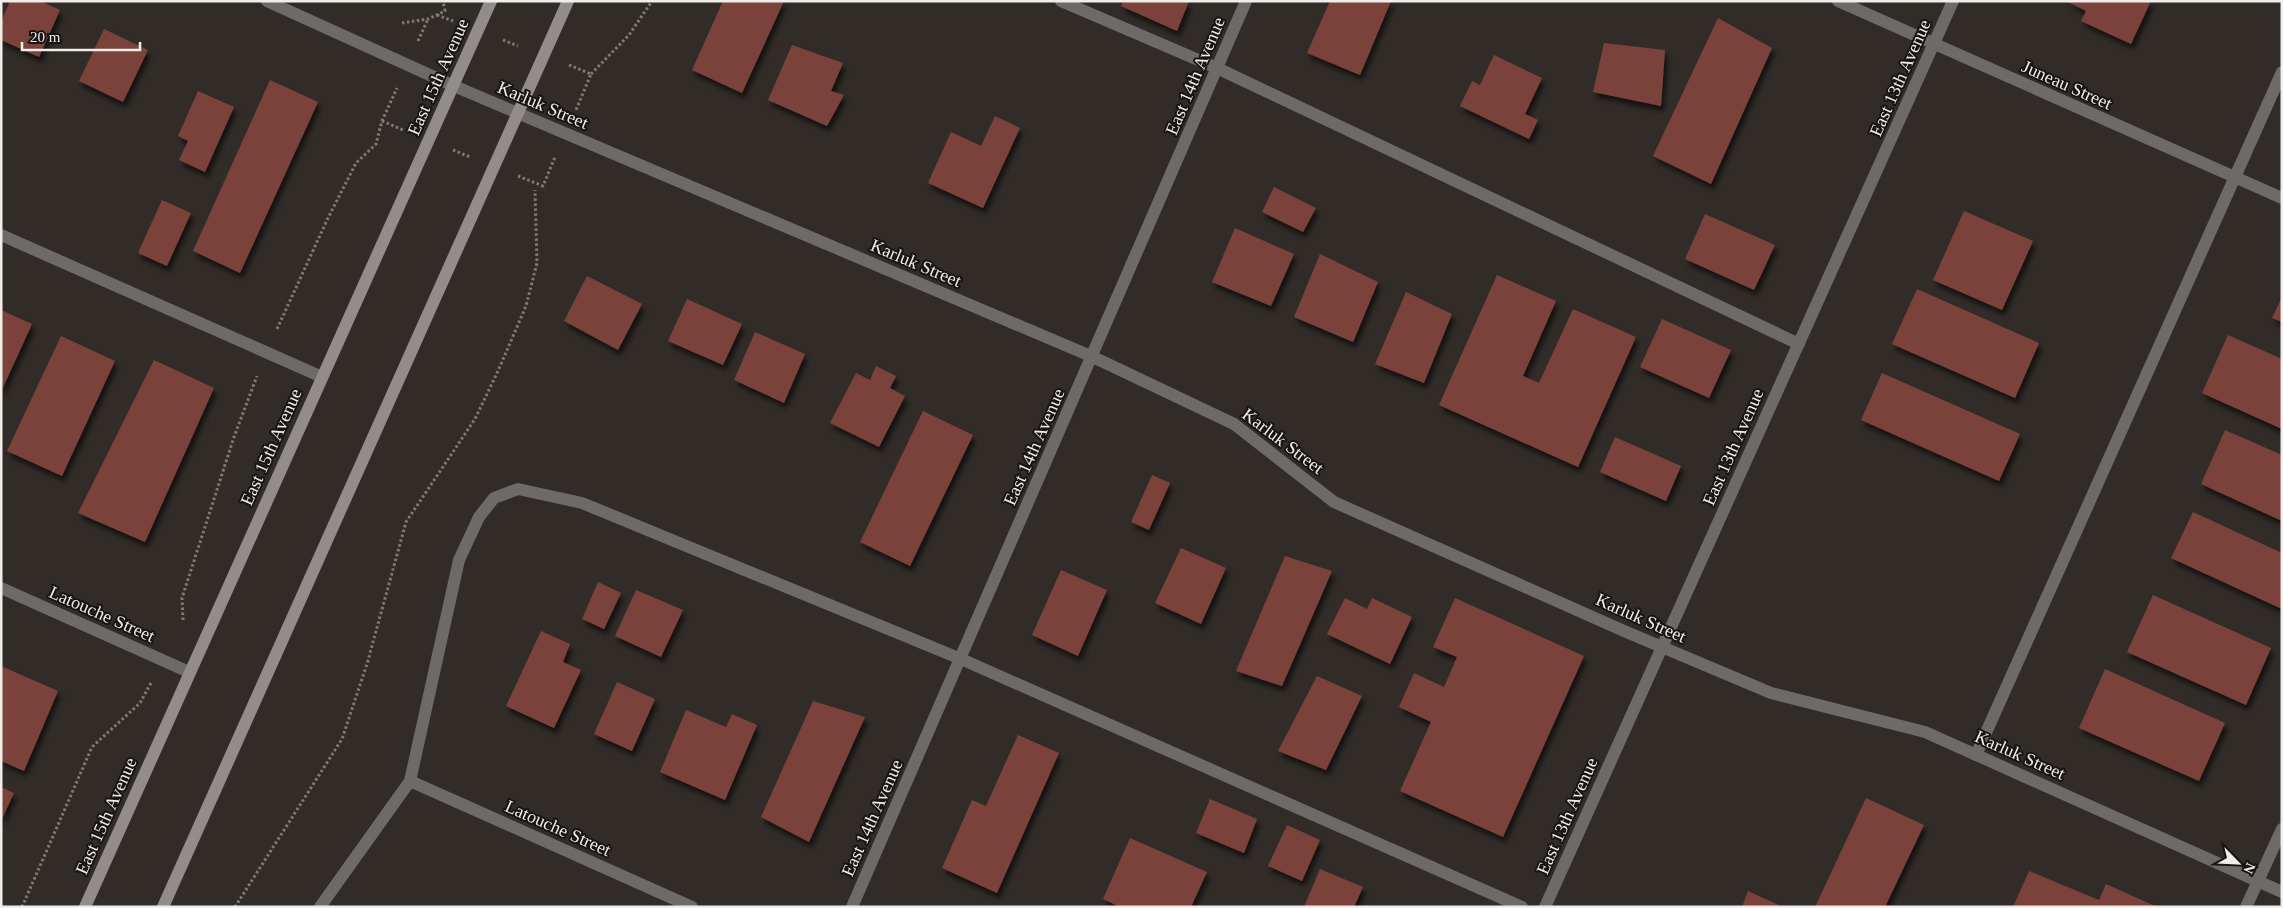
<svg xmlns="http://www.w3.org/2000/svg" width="2283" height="908" viewBox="0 0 2283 908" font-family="'Times New Roman',serif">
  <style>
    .building { fill: #7a433a; filter: url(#shadow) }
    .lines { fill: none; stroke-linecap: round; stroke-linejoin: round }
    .path { stroke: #7e7a76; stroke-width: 3; stroke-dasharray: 2.5 2.5; stroke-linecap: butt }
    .lane { stroke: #6e6a69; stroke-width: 12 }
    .street { stroke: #6e6a69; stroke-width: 12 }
    .secondary { stroke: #928c8b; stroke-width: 12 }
    .labels { text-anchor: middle; stroke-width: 4; stroke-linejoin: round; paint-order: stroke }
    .street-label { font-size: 18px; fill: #f0edea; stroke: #171513 }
  </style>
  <defs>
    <filter id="shadow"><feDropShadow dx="3" dy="5.5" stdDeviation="2.5" flood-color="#0009"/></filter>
  </defs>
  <rect width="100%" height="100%" fill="#312c28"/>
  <!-- building -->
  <g class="building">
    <polygon points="10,1 40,1 60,10 39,57 1,40 1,22"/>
    <polygon points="723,1 784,1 742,93 692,70"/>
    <polygon points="1123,1 1189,1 1177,31 1121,6"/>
    <polygon points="1330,1 1391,1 1360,75 1307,53"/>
    <polygon points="2066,1 2151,1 2131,44 2081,21 2086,11"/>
    <polygon points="1718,18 1772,48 1711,184 1653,156"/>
    <polygon points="104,29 148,50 123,102 79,81"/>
    <polygon points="1604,43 1665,50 1661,106 1593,92"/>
    <polygon points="792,45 843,63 831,91 844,95 827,126 768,100"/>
    <polygon points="1494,55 1542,78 1525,114 1538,120 1529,139 1460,106 1472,81 1480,85"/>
    <polygon points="270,80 318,102 240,273 193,251"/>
    <polygon points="198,91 234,107 205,172 179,160 188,141 178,136"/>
    <polygon points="995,116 1020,128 983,208 928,183 951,132 981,146"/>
    <polygon points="1274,187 1316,208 1303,232 1262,212"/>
    <polygon points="162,200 191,213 167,266 138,253"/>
    <polygon points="1964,211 2033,241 2002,310 1933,280"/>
    <polygon points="1705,214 1775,245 1754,290 1685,259"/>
    <polygon points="1235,228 1294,254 1271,306 1212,282"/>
    <polygon points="1320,254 1378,282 1353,342 1294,317"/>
    <polygon points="1497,275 1556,301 1523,376 1539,383 1573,309 1636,337 1578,467 1439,405"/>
    <polygon points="587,276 642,304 618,350 564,321"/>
    <polygon points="1917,289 2039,343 2015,398 1892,344"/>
    <polygon points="1406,292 1452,314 1424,383 1375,364"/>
    <polygon points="2282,297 2282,322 2272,318"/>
    <polygon points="687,299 742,324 723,365 668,341"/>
    <polygon points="1,310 32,324 1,392"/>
    <polygon points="1662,319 1731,350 1709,398 1640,367"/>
    <polygon points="755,332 805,354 784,403 734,380"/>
    <polygon points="2228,335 2282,359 2282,429 2202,393"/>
    <polygon points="61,336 115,361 62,476 7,451"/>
    <polygon points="154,360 214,388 145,542 78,513"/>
    <polygon points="876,366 896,376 890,388 905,396 879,447 830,423 856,373 870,380"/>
    <polygon points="1882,373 2020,434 1999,481 1861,420"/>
    <polygon points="923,411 973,435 910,566 860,542"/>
    <polygon points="2225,430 2282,455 2282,521 2201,484"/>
    <polygon points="1615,437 1681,466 1666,501 1600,472"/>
    <polygon points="1152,475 1170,483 1149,530 1131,522"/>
    <polygon points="2193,512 2282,553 2282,609 2171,558"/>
    <polygon points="1181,548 1226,568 1201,624 1155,603"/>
    <polygon points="1285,556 1332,571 1282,686 1236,671"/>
    <polygon points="1061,570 1107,590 1078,656 1032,635"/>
    <polygon points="598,582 621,593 604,629 582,619"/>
    <polygon points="636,590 683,610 661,657 615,636"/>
    <polygon points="2153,595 2271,648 2246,705 2127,652"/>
    <polygon points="1345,598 1367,609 1372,598 1412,617 1390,664 1327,634"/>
    <polygon points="1455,598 1584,656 1503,837 1400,791 1431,722 1399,707 1414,673 1444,687 1457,657 1433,647"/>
    <polygon points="541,631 570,644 563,662 581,670 554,728 506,706"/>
    <polygon points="1,666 58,691 24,771 1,761"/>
    <polygon points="2105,669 2225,723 2199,781 2079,728"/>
    <polygon points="1317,676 1362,696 1326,770 1278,751"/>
    <polygon points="617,682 655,699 632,751 594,734"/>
    <polygon points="813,701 865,717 809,842 761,817"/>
    <polygon points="686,710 726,727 732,714 757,725 725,800 660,772"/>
    <polygon points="1018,735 1059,753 997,893 942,868 972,800 986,806"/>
    <polygon points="1,787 14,793 1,821"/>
    <polygon points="1866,798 1924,825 1885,907 1815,907"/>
    <polygon points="1210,799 1257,819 1244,853 1196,833"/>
    <polygon points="1287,825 1320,840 1302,881 1268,866"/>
    <polygon points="1130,838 1207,872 1191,907 1120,907 1103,899"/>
    <polygon points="1320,869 1363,887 1354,907 1304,907"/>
    <polygon points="2029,871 2099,900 2106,884 2157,907 2013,907"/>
    <polygon points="1748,891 1783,907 1742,907"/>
  </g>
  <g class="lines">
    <!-- path -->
    <g class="path">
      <polyline points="437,15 453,21"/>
      <polyline points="402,23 428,19 445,11 443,1"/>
      <polyline points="503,40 518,46"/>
      <polyline points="418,41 428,19"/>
      <polyline points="569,65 591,74 576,110"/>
      <polyline points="591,74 629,35 652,1"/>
      <polyline points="382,121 403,130"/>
      <polyline points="453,150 470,157"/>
      <polyline points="518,176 543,186 555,157"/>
      <polyline points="277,329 328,218 356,163 376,144 382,121 397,88"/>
      <polyline points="183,620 182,598 234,437 257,376"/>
      <polyline points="22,907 92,747 140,703 151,683"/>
      <polyline points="235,907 342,739 367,664 406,522 475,419 498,371 526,306 537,263 535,190"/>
    </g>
    <!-- lane -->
    <g class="lane">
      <polyline points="1061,1 1217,68 1799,344"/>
      <polyline points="1,235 322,377"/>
      <polyline points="1976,755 2282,72"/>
      <polyline points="320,907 410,781 459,560 479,517 494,498 518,489 582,503 961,659 1522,907"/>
    </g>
    <!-- street -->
    <g class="street">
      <polyline points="267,1 454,86 1093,357 1234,424 1334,502 1624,631 1771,693 1925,732 2282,892"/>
      <polyline points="1838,1 2282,198"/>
      <polyline points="1,588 189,672"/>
      <polyline points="410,781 692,907"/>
      <polyline points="852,907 1246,1"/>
      <polyline points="1545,907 1953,1"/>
      <polyline points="2246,907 2282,829"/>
    </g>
    <!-- secondary -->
    <g class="secondary">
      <polyline points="85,907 491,1"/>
      <polyline points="163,907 568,1"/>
    </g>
  </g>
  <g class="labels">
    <!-- street labels -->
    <g class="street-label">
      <text transform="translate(1195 76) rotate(-67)" y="6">East 14th Avenue</text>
      <text transform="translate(438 77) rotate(-66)" y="6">East 15th Avenue</text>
      <text transform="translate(1900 78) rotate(-66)" y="6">East 13th Avenue</text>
      <text transform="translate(2067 85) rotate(24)" y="6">Juneau Street</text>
      <text transform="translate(543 105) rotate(23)" y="6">Karluk Street</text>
      <text transform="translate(916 263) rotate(23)" y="6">Karluk Street</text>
      <text transform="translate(1283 441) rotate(37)" y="6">Karluk Street</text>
      <text transform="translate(271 447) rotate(-66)" y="6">East 15th Avenue</text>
      <text transform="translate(1034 447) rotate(-66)" y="6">East 14th Avenue</text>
      <text transform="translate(1733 447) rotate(-66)" y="6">East 13th Avenue</text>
      <text transform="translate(102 614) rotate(24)" y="6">Latouche Street</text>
      <text transform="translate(1641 618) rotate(24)" y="6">Karluk Street</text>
      <text transform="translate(2020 755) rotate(24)" y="6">Karluk Street</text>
      <text transform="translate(106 816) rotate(-66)" y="6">East 15th Avenue</text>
      <text transform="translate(1567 816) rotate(-66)" y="6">East 13th Avenue</text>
      <text transform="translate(872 818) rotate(-66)" y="6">East 14th Avenue</text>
      <text transform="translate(558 828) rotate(24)" y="6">Latouche Street</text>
    </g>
  </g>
  <!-- border -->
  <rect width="2283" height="908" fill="none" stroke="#f0edea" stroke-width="5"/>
  <!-- north arrow -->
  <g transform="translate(2238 863) rotate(114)" stroke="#171513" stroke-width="4" paint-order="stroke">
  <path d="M0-4L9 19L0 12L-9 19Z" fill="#f0edea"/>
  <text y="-8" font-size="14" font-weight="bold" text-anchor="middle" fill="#f0edea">N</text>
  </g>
  <!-- scale -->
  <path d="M22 42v8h118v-8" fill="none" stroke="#f0edea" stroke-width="2.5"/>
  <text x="30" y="42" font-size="15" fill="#f0edea" stroke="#171513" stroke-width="4" paint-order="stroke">20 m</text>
</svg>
